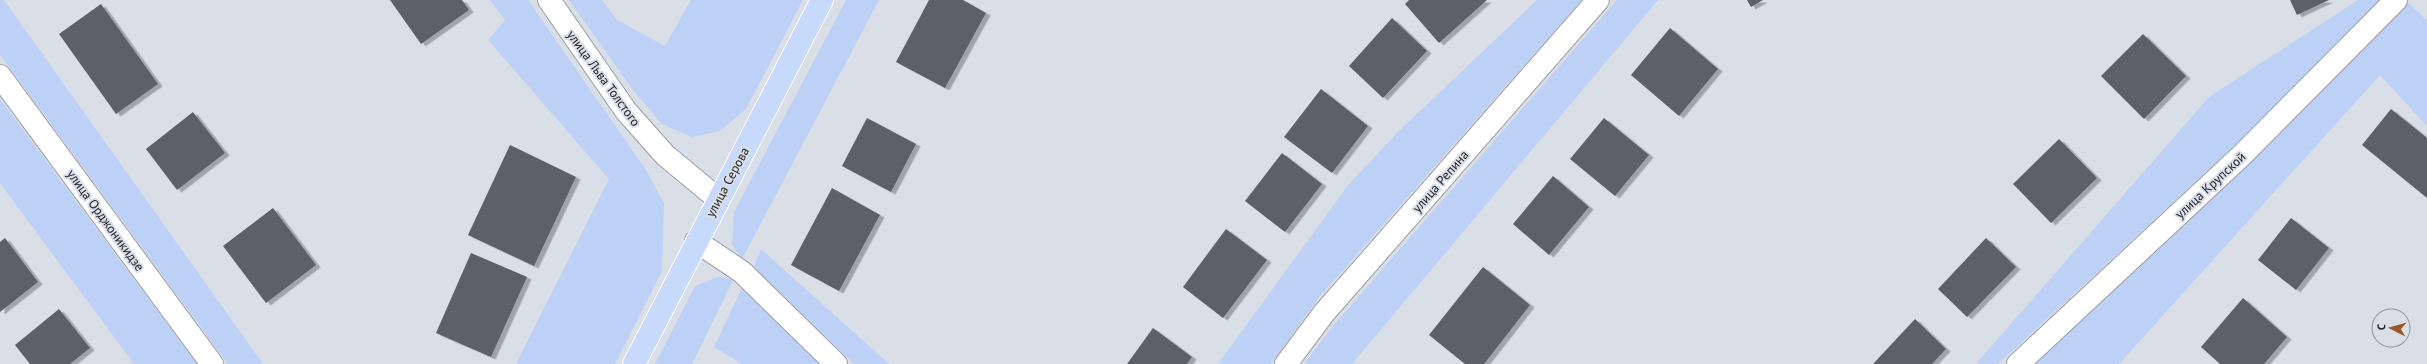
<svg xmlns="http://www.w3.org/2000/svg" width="2427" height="364" viewBox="0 0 2427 364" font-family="'PT Sans',sans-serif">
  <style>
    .green { fill: #bdd1f6 }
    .building { fill: #5c6068; filter: url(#shadow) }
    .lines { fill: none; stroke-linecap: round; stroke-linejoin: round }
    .minor-casing { stroke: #9a9ea6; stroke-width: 24 }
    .major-casing { stroke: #fff; stroke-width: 24 }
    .minor { stroke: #fff; stroke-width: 22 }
    .major { stroke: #c8dafc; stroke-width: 22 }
    .labels { text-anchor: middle; stroke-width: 4; stroke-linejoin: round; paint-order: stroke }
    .street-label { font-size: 13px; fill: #232528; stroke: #dadee7 }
  </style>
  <defs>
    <filter id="shadow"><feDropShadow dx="4.5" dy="2.5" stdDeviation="0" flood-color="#0004"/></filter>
  </defs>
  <rect width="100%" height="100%" fill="#dadee7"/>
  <!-- green -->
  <g class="green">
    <polygon points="0,0 4,0 263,364 228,364 0,55"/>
    <polygon points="490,0 528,0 646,170 664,203 662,271 615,364 516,364 609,179 488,40 505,20"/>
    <polygon points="569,0 602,0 617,20 665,46 691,0 803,0 746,109 720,131 692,137 662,124 633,90"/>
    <polygon points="846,0 879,0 742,259 732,245 734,212"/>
    <polygon points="1537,0 1582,0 1320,296 1271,364 1218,364 1349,184 1400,130"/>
    <polygon points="1617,0 1658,0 1352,364 1304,364 1333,326"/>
    <polygon points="2358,0 2381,0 2233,147 1998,364 1976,364 2209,97"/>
    <polygon points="2406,1 2427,20 2427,126 2380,75 2119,364 2034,364 2249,164"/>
    <polygon points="0,99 197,364 134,364 0,183"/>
    <polygon points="761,249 889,364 854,364 754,267"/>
    <polygon points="719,277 733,280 692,364 655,364 695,286"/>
    <polygon points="743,286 825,364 742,364 714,347"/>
  </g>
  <!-- building -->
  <g class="building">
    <polygon points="390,0 462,0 469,10 421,44"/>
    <polygon points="929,0 963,0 986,13 945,88 896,62"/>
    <polygon points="1409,0 1487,0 1439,43 1405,4"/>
    <polygon points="1747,0 1763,0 1751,7"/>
    <polygon points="2290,0 2329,0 2297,15"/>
    <polygon points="101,4 158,84 116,114 59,34"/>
    <polygon points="1392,18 1427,51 1383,98 1349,66"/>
    <polygon points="1670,28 1718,69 1679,116 1631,75"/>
    <polygon points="2143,34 2186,76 2144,119 2101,76"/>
    <polygon points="1321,89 1368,126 1332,173 1284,137"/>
    <polygon points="2391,109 2427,138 2427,198 2362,145"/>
    <polygon points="193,112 225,153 177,190 146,149"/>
    <polygon points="867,118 916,144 891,192 842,166"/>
    <polygon points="1604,118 1649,155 1615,196 1570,159"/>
    <polygon points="2059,139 2097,178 2051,223 2013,184"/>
    <polygon points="510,145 576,177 534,266 468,235"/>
    <polygon points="1282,153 1322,184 1285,232 1245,201"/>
    <polygon points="1553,176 1589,207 1549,255 1513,224"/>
    <polygon points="832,188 880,215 839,291 791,265"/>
    <polygon points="273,208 316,265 266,303 223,246"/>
    <polygon points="2291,218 2329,248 2296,290 2258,260"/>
    <polygon points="1226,229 1267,260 1223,318 1183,287"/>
    <polygon points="5,238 38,282 0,312 0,242"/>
    <polygon points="1986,238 2016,267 1967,317 1938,289"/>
    <polygon points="471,253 527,277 491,357 436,333"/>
    <polygon points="1483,267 1530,305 1484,364 1465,364 1429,335"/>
    <polygon points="2243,298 2287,337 2264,364 2220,364 2201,347"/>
    <polygon points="59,309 90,348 70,364 30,364 15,345"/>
    <polygon points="1915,319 1946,349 1932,364 1873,364"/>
    <polygon points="1153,328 1192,357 1187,364 1127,364"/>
  </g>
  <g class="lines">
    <defs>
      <g id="minor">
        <polyline points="549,0 626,111 665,155 718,199"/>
        <polyline points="0,76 212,364"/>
        <polyline points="696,241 742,272 836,364"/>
        <polyline points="1286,364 1324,313 1598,0"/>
        <polyline points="2018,364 2242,155 2396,0"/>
      </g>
      <polyline id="major" points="634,364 822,0"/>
    </defs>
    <!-- minor casing -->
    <use href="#minor" class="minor-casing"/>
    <!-- major casing -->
    <use href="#major" class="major-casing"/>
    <!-- minor -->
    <use href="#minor" class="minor"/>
    <!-- major -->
    <use href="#major" class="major"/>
  </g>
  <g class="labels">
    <!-- street labels -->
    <g class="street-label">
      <text transform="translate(604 78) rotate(54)" y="5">улица Льва Толстого</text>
      <text transform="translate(1440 181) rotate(-49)" y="5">улица Репина</text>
      <text transform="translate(727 182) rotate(-62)" y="5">улица Серова</text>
      <text transform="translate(2210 185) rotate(-43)" y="5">улица Крупской</text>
      <text transform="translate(106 220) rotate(54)" y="5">улица Орджоникидзе</text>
    </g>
  </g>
  <!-- north arrow -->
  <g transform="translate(2391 328) rotate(276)"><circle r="19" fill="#dadee7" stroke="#91949b"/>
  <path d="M0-3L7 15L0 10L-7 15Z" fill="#9b5728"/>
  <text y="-6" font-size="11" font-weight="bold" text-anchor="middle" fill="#232528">С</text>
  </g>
</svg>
